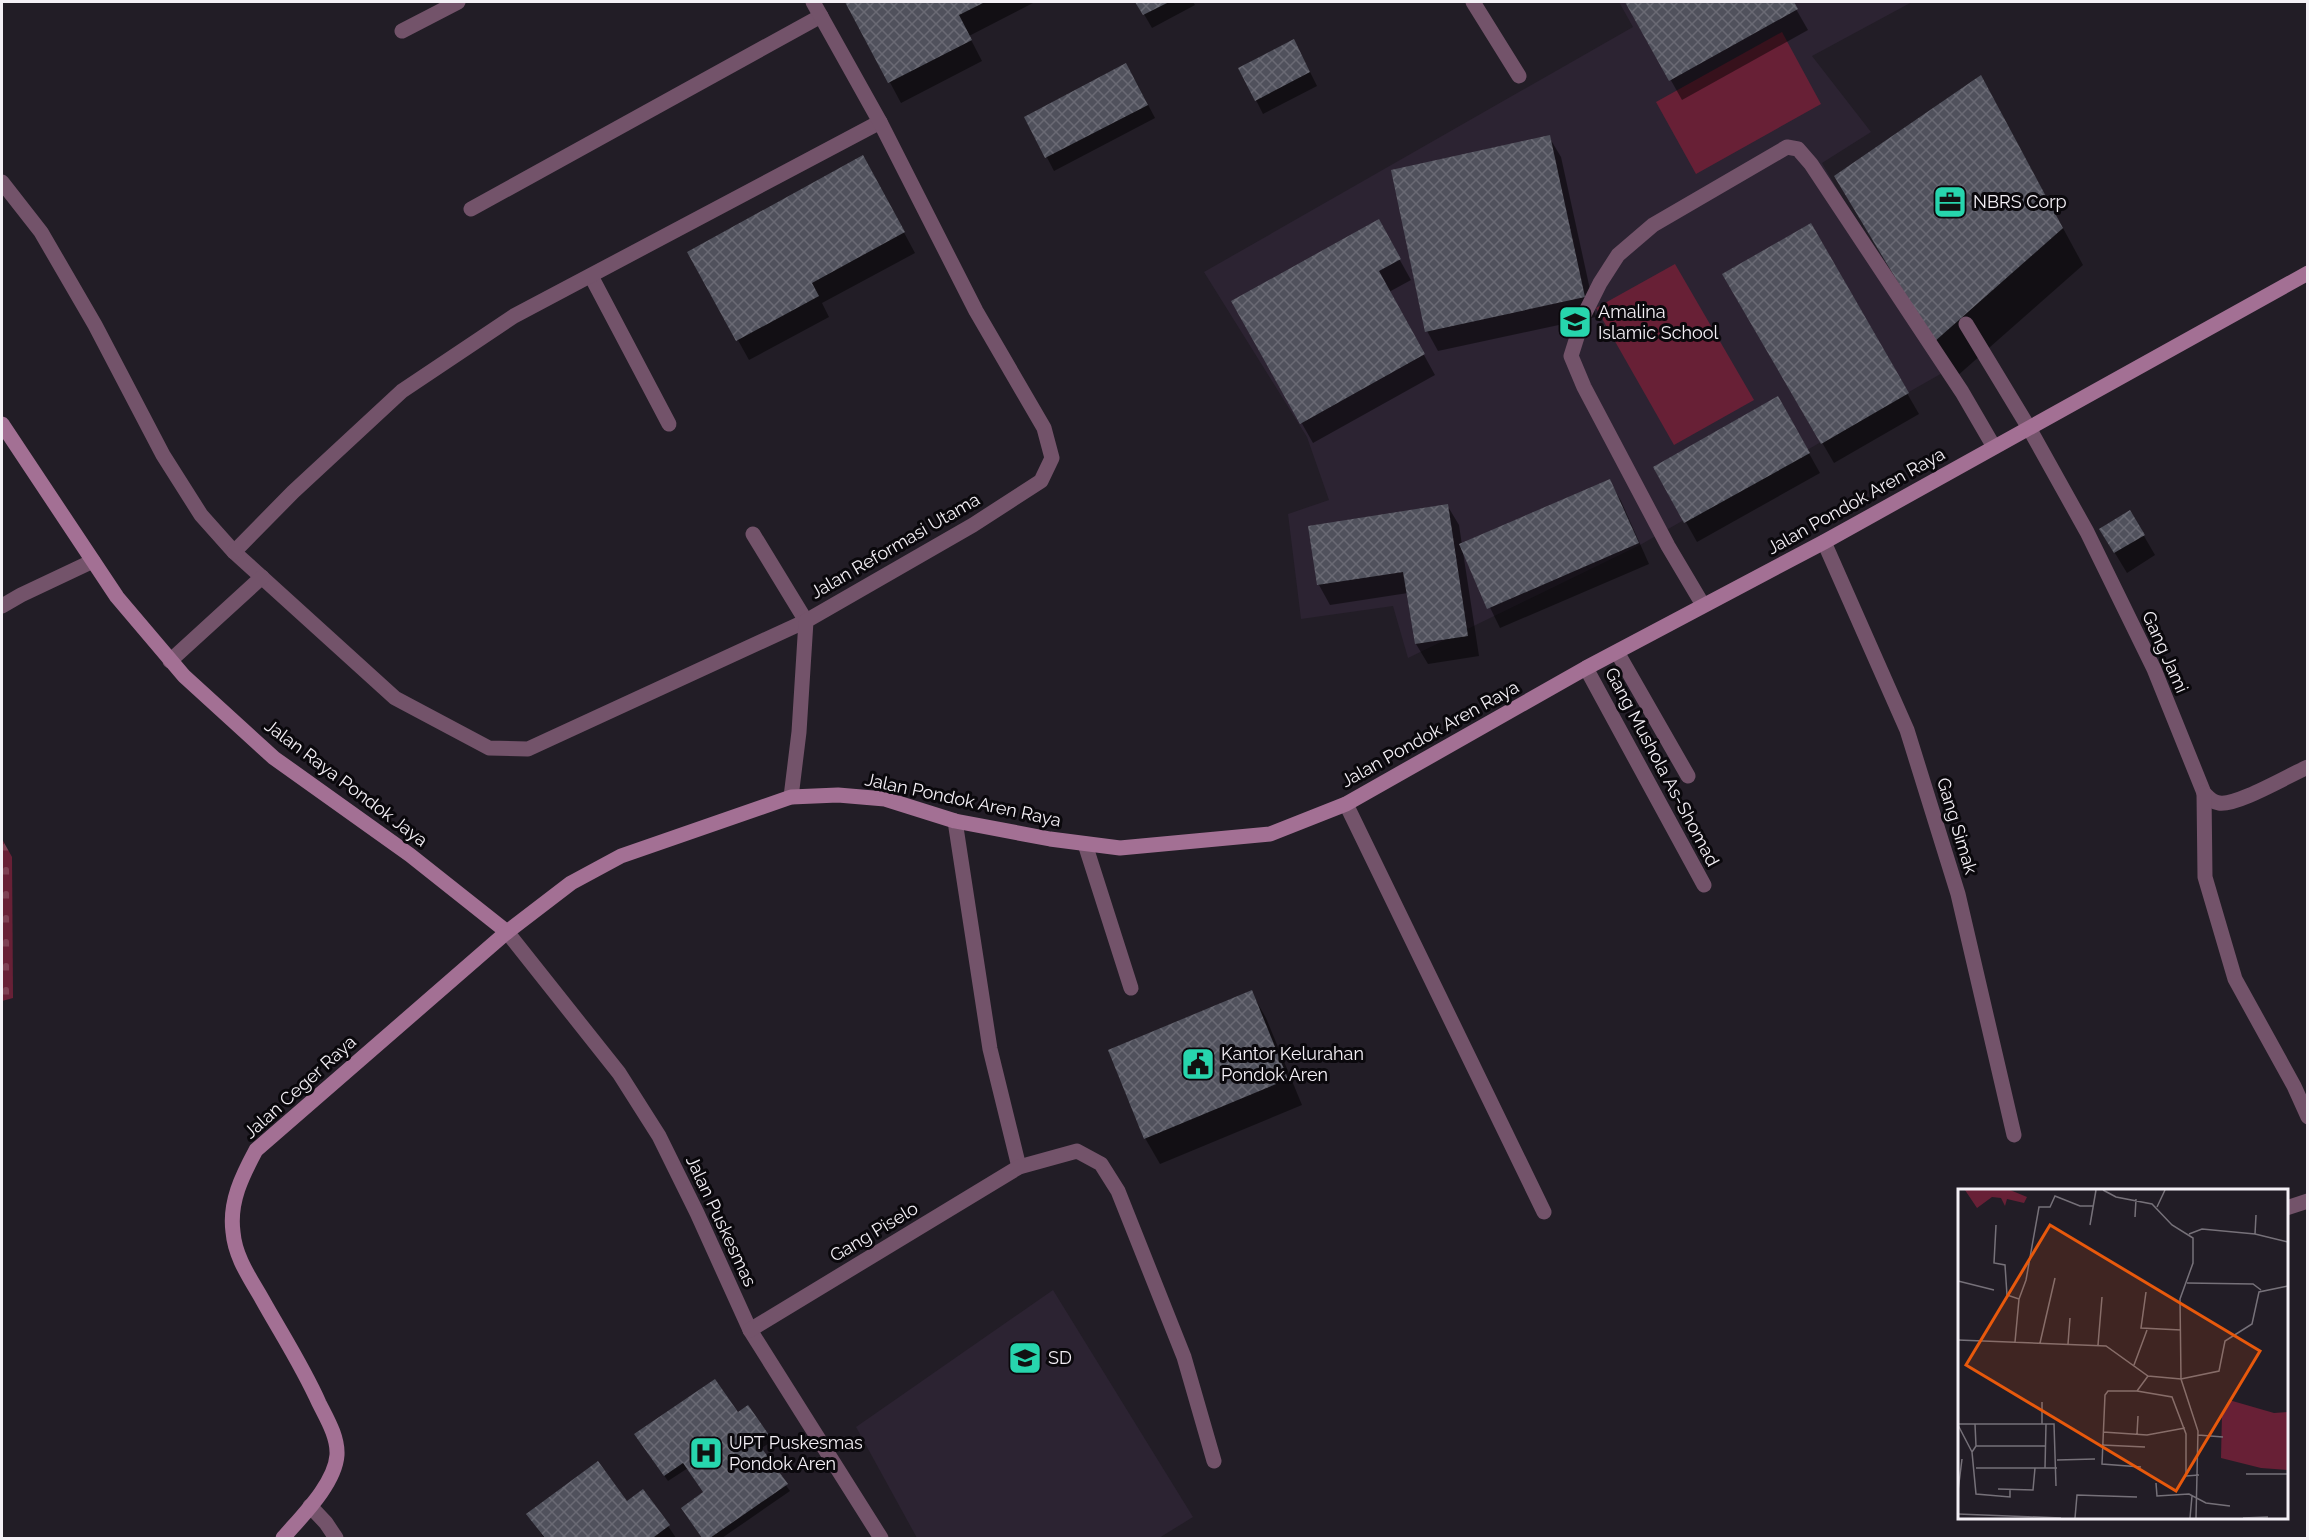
<svg xmlns="http://www.w3.org/2000/svg" width="2309" height="1540" viewBox="0 0 2309 1540" font-family="Raleway,sans-serif">
  <style>
    .built { fill: #2c2332 }
    .cemetery { fill: url(#cemetery-stones) }
    .pitch { fill: #682036 }
    .shadow { fill: #0007 }
    .building { fill: url(#building-cross-hatch) }
    .lines { fill: none; stroke-linecap: round; stroke-linejoin: round }
    .lane { stroke: #73536a; stroke-width: 15 }
    .street { stroke: #73536a; stroke-width: 15 }
    .secondary { stroke: #a37094; stroke-width: 15 }
    .labels { text-anchor: middle; stroke-width: 6; stroke-linejoin: round; paint-order: stroke }
    .poi-label { font-size: 18px; fill: #f4f0f6; stroke: #0a080c; text-anchor: start }
    .street-label { font-size: 18px; fill: #f4f0f6; stroke: #0a080c }
    .inset-road { fill: none; stroke: #767179; stroke-width: 1.5 }
    .view { fill: #e8590c; fill-opacity: 0.15; stroke: #e8590c; stroke-width: 3 }
    .inset-edge { fill: none; stroke: #f4f0f6; stroke-width: 3 }
  </style>
  <defs>
    <pattern id="cemetery-stones" width="16" height="16" patternUnits="userSpaceOnUse" patternTransform="scale(1.5)"><rect width="16" height="16" fill="#682036"/><path d="M2 7V4a2 2 0 0 1 4 0v3zM10 15v-3a2 2 0 0 1 4 0v3z" fill="#7e4154"/></pattern>
    <pattern id="building-cross-hatch" width="8" height="8" patternUnits="userSpaceOnUse" patternTransform="scale(1.5)"><rect width="8" height="8" fill="#50515c"/><path d="M0 0l8 8M0 8l8-8" fill="none" stroke="#6a6a74"/></pattern>
  </defs>
  <rect width="100%" height="100%" fill="#221d26"/>
  <!-- built -->
  <g class="built">
    <polygon points="1619,2 1912,2 1812,56 1871,132 1822,163 1944,372 1640,545 1408,658 1393,606 1301,619 1288,514 1329,500 1307,437 1204,272 1633,27"/>
    <polygon points="1053,1290 1193,1517 1159,1538 917,1538 856,1427"/>
  </g>
  <!-- cemetery -->
  <polygon class="cemetery" points="2,839 12,857 13,998 2,1001"/>
  <!-- pitch -->
  <g class="pitch">
    <polygon points="1782,32 1821,104 1696,174 1656,102"/>
    <polygon points="1675,264 1754,400 1674,445 1596,308"/>
  </g>
  <!-- shadow -->
  <g class="shadow">
    <polygon points="847,2 1035,2 969,36 982,61 901,103"/>
    <polygon points="1137,2 1193,2 1195,5 1152,28"/>
    <polygon points="1627,2 1792,2 1808,30 1682,100"/>
    <polygon points="1301,54 1317,86 1263,114 1256,100"/>
    <polygon points="1981,77 2083,265 1956,377 1857,213"/>
    <polygon points="1134,78 1155,118 1054,171 1026,117"/>
    <polygon points="1549,137 1561,157 1596,317 1438,351 1427,331"/>
    <polygon points="874,177 915,253 822,303 829,317 749,360 689,252"/>
    <polygon points="1378,221 1411,280 1389,292 1435,375 1313,443 1233,302"/>
    <polygon points="1810,225 1919,414 1834,463 1724,274"/>
    <polygon points="1778,398 1820,473 1697,542 1655,467"/>
    <polygon points="1609,480 1621,501 1649,564 1500,628 1463,552 1479,656 1428,664 1416,644 1408,593 1330,605 1319,585 1310,527 1447,505 1459,525 1462,545"/>
    <polygon points="2130,512 2155,555 2127,573 2101,530"/>
    <polygon points="1251,992 1266,1018 1302,1105 1160,1164 1145,1138"/>
    <polygon points="738,1414 768,1435 771,1442 760,1449 790,1491 722,1538 703,1538 686,1514 705,1492 688,1468 668,1481 640,1441"/>
    <polygon points="627,1503 668,1526 676,1538 544,1538 528,1514"/>
  </g>
  <!-- building -->
  <g class="building">
    <polygon points="845,2 985,2 959,15 972,40 888,83"/>
    <polygon points="1135,2 1169,2 1143,15"/>
    <polygon points="1625,2 1794,2 1798,9 1669,81"/>
    <polygon points="1294,39 1310,72 1255,101 1238,68"/>
    <polygon points="1126,63 1148,105 1045,158 1024,117"/>
    <polygon points="1981,75 2063,228 1934,342 1834,176"/>
    <polygon points="1550,135 1585,297 1425,332 1391,170"/>
    <polygon points="863,155 905,232 812,283 819,296 736,341 687,252"/>
    <polygon points="1379,219 1401,259 1379,271 1425,354 1300,424 1231,301"/>
    <polygon points="1811,223 1909,393 1821,444 1722,274"/>
    <polygon points="1778,396 1810,453 1684,523 1653,467"/>
    <polygon points="1610,479 1639,543 1487,609 1459,544"/>
    <polygon points="1448,504 1468,636 1415,644 1403,572 1317,585 1308,526"/>
    <polygon points="2130,510 2145,535 2114,553 2099,529"/>
    <polygon points="1252,990 1288,1079 1144,1139 1108,1050"/>
    <polygon points="715,1379 738,1412 748,1405 769,1435 757,1442 788,1484 710,1538 702,1538 681,1508 703,1492 683,1463 664,1476 634,1434"/>
    <polygon points="598,1461 627,1501 643,1489 670,1525 654,1537 656,1538 545,1538 526,1514"/>
  </g>
  <g class="lines">
    <!-- lane -->
    <g class="lane">
      <polyline points="1966,324 2029,428"/>
      <polyline points="753,534 806,621"/>
      <polyline points="1703,605 1668,546 1584,387 1571,356 1584,315 1600,283 1618,255 1653,225 1787,147 1798,149 1811,164 1962,392 1994,447"/>
      <polyline points="1617,652 1688,776"/>
      <polyline points="1085,844 1131,988"/>
      <polyline points="310,1506 326,1523 336,1538"/>
    </g>
    <!-- street -->
    <g class="street">
      <polyline points="1473,2 1519,76"/>
      <polyline points="402,31 458,2"/>
      <polyline points="2,182 41,232 95,325 163,455 201,515 234,552 395,698 489,748 528,749 806,621"/>
      <polyline points="471,209 821,16"/>
      <polyline points="591,276 669,424"/>
      <path d="M2029 428 2087 532 2154 669 2204 793C2209 798 2212 802 2219 803 2237 806 2289 775 2308 767"/>
      <polyline points="1824,542 1907,730 1958,894 2014,1135"/>
      <polyline points="234,552 293,492 402,391 514,316 880,122"/>
      <polyline points="2,606 21,595 93,561"/>
      <polyline points="170,661 262,577"/>
      <polyline points="1586,668 1704,885"/>
      <polyline points="2204,793 2205,877 2235,979 2294,1086 2308,1117"/>
      <polyline points="791,797 799,732 806,621 973,525 1041,481 1052,458 1044,428 976,311 880,122 813,2"/>
      <polyline points="1346,804 1544,1212"/>
      <polyline points="955,821 990,1049 1019,1167"/>
      <polyline points="507,932 619,1073 659,1136 697,1213 750,1330 881,1538"/>
      <polyline points="2286,1208 2308,1201"/>
      <polyline points="750,1330 1019,1167 1077,1151 1101,1164 1118,1191 1184,1357 1214,1461"/>
    </g>
    <!-- secondary -->
    <g class="secondary">
      <polyline points="2,424 117,597 184,676 274,758 410,855 507,932"/>
      <path d="M283 1538C301 1517 335 1484 337 1455 338 1437 327 1419 319 1403 303 1367 281 1333 262 1299 250 1278 235 1257 233 1232 229 1202 242 1176 256 1150L507 932 571 883 621 856 791 797 838 795 885 799 955 821 1050 839 1120 848 1270 834 1346 804 1586 668 1824 542 2308 273"/>
    </g>
  </g>
  <!-- icons -->
  <defs>
    <symbol id="office-square" viewBox="-11 -11 22 22"><rect x="-9" y="-9" width="18" height="18" rx="4" fill="#27d5ad" stroke="#0a080c"/><path d="M-6-3h4V-5.5h4V-3h4V5H-6ZM-1-4.5V-3h2v-1.5ZM-6 0V1H6V0Z" fill="#111"/></symbol>
    <symbol id="school-square" viewBox="-11 -11 22 22"><rect x="-9" y="-9" width="18" height="18" rx="4" fill="#27d5ad" stroke="#0a080c"/><path d="M0-5L7-2L0 1L-7-2ZM-4 1L0 2.5L4 1V4Q0 6-4 4Z" fill="#111"/></symbol>
    <symbol id="civic-square" viewBox="-11 -11 22 22"><rect x="-9" y="-9" width="18" height="18" rx="4" fill="#27d5ad" stroke="#0a080c"/><path d="M-.6-6.5H3V-4.5H.6V-3L4-1V1h2V6H-6V1h2V-1L-.6-3ZM-1.2 2.5V6h2.4V2.5Z" fill="#111"/></symbol>
    <symbol id="hospital-square" viewBox="-11 -11 22 22"><rect x="-9" y="-9" width="18" height="18" rx="4" fill="#27d5ad" stroke="#0a080c"/><path d="M-5-5h3v3.5h4V-5h3V5h-3V1.5h-4V5h-3Z" fill="#111"/></symbol>
  </defs>
  <g fill-rule="evenodd">
    <use href="#office-square" x="1931" y="183" width="38" height="38"/>
    <use href="#school-square" x="1556" y="303" width="38" height="38"/>
    <use href="#civic-square" x="1179" y="1045" width="38" height="38"/>
    <use href="#school-square" x="1006" y="1339" width="38" height="38"/>
    <use href="#hospital-square" x="687" y="1434" width="38" height="38"/>
  </g>
  <g class="labels">
    <!-- poi labels -->
    <g class="poi-label">
      <text x="1973" y="208">NBRS Corp</text>
      <text x="1598" y="318">Amalina<tspan x="1598" dy="21">Islamic School</tspan></text>
      <text x="1221" y="1060">Kantor Kelurahan<tspan x="1221" dy="21">Pondok Aren</tspan></text>
      <text x="1048" y="1364">SD</text>
      <text x="729" y="1449">UPT Puskesmas<tspan x="729" dy="21">Pondok Aren</tspan></text>
    </g>
    <!-- street labels -->
    <g class="street-label">
      <text transform="translate(1856 501) rotate(-29)" y="6">Jalan Pondok Aren Raya</text>
      <text transform="translate(895 546) rotate(-30)" y="6">Jalan Reformasi Utama</text>
      <text transform="translate(2165 652) rotate(66)" y="6">Gang Jami</text>
      <text transform="translate(1430 734) rotate(-29)" y="6">Jalan Pondok Aren Raya</text>
      <text transform="translate(1662 767) rotate(62)" y="6">Gang Mushola As-Shomad</text>
      <text transform="translate(346 783) rotate(37)" y="6">Jalan Raya Pondok Jaya</text>
      <text transform="translate(963 800) rotate(12)" y="6">Jalan Pondok Aren Raya</text>
      <text transform="translate(1957 826) rotate(73)" y="6">Gang Simak</text>
      <text transform="translate(300 1087) rotate(-42)" y="6">Jalan Ceger Raya</text>
      <text transform="translate(721 1221) rotate(65)" y="6">Jalan Puskesmas</text>
      <text transform="translate(874 1232) rotate(-31)" y="6">Gang Piselo</text>
    </g>
  </g>
  <!-- overview -->
  <g transform="translate(1958 1189)">
    <rect width="330" height="330" fill="#221d26"/>
    <path d="M7 1H52L69 8 66 14 49 10 47 17 43 9 34 8 19 19Z" fill="#682036"/>
    <path d="M271 211 316 224 330 223V281L303 279 263 269 264 224Z" fill="#682036"/>
    <path class="inset-road" d="M145 1 158 8 194 15 214 36 235 49V74L222 110 223 190M199 18 207 1M177 28 178 10M38 36 36 74 47 76 49 106 61 110 57 153M132 36 138 1M231 45 244 40 297 45 330 53M297 45 298 26M0 92 36 101M229 94 295 95 303 101M188 103 183 139 223 141M61 110 68 91 81 18H92L97 7 122 17H135M0 151 148 157 190 187 223 190 261 182 267 152 294 135 301 103 330 97M82 154 97 89M110 155 112 129M140 156 144 108M176 176 189 141M223 190 240 242 238 329M179 202 214 208 228 245V287L241 286M84 213V235M0 235H96L98 297M17 235 18 257 14 263 18 305 52 308V300M0 236 14 263M145 243 189 246 227 239M179 245 180 227M240 246 265 248M144 256 187 258M18 257H88M99 271 137 270M183 278 144 275 147 206 150 202H179L190 187M18 279H99M87 279 88 235M288 285H330M198 294 199 307 231 305 248 314 272 317M40 300 75 301 77 279M0 302 4 270M0 325 103 329M117 329 119 306 179 308M232 329 234 307M285 329 310 328"/>
    <path class="view" d="M92 36 302 162 218 302 8 176Z"/>
    <rect width="330" height="330" class="inset-edge"/>
  </g>
  <!-- border -->
  <rect width="2309" height="1540" fill="none" stroke="#f4f0f6" stroke-width="6"/>
</svg>
